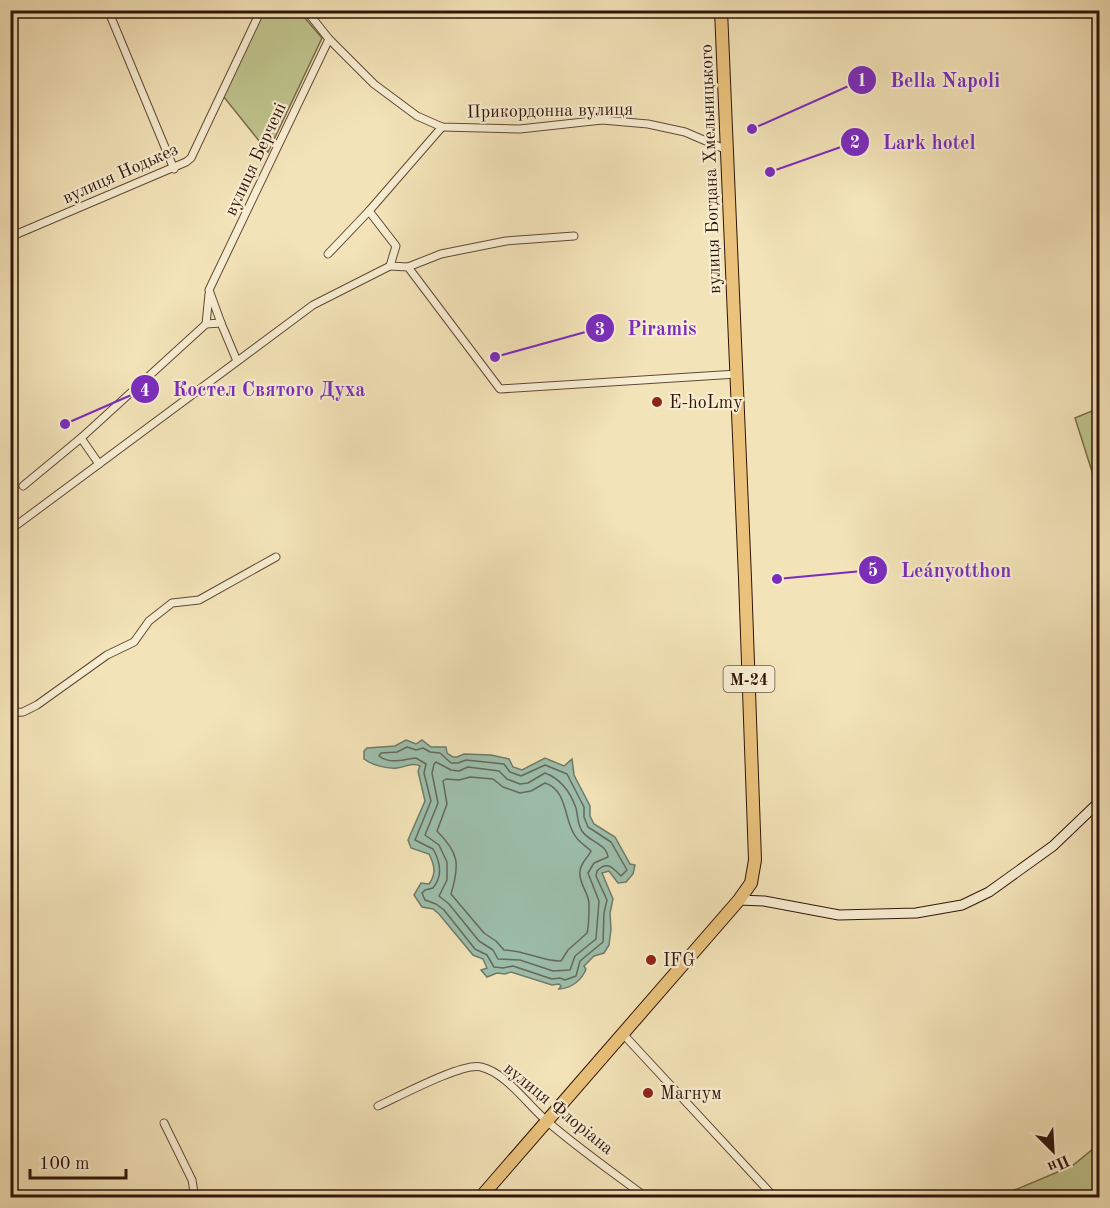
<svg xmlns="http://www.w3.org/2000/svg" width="1110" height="1208" viewBox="0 0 1110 1208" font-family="'Old Standard TT',serif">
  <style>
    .green { fill: #bfc38c; stroke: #786c4b; stroke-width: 1.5 }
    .water { fill: #9cbeab; stroke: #717a6b; stroke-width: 1.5 }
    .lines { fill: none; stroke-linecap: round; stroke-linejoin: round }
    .shore { stroke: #66695a; stroke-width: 1.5 }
    .street-casing { stroke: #614836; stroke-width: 9 }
    .secondary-casing { stroke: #30140a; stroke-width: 11 }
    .highway-casing { stroke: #30140a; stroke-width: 14 }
    .street { stroke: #f7edd1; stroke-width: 7 }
    .secondary { stroke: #f7edd1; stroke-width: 9 }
    .highway { stroke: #eac27c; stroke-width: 12 }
    .poi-dot { fill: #8f2418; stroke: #f7edd1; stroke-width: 2 }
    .labels { text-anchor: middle; stroke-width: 4.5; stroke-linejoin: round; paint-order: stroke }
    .shield { fill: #f7edd1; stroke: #6c5546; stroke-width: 1.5 }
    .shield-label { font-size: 16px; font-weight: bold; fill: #30140a }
    .street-label { font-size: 18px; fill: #30140a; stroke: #f7edd1 }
    .poi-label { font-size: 18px; fill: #30140a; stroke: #f7edd1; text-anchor: start }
    .leader { fill: none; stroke: #7b2cbf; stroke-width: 2 }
    .callout-dot { fill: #7b2cbf; stroke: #f7edd1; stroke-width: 2 }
    .mark-label { font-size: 18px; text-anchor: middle; font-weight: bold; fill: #fff }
    .callout-label { font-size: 20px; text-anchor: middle; font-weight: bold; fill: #7b2cbf; stroke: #f7edd1; stroke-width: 4.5; stroke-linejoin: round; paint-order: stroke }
  </style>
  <rect width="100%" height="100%" fill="#f3e3b8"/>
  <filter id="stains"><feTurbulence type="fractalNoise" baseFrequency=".00333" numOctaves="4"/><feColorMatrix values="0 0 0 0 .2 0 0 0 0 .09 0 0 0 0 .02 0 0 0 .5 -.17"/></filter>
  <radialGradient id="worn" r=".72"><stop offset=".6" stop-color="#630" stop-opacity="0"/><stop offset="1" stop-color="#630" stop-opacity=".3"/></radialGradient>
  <!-- green -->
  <g class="green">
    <polygon points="264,11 299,11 322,38 268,152 223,96"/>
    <polygon points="1099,408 1099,485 1095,481 1075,418"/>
    <polygon points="1099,1144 1099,1197 998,1197 1072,1166"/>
  </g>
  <!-- water -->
  <path class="water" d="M406 740 416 744 422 740 431 747H446L447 753 453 757H457L464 754 491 755 509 759 513 767 522 770 545 758 564 766 572 759 574 775 590 806V816L594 824 615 837 630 864 635 865 633 874 626 882 618 883 609 871 602 873 613 899 610 913 611 929 609 945 604 953 594 956 584 966 586 969C582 980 572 988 559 989L561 986 559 984 552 985 511 972 505 974 497 973 487 977 481 970 487 968 483 959 473 955 439 914 433 909 422 907 414 895 421 883 429 884C437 873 434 864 429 854L411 848 408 840 425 801 418 771 420 766C412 762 406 767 397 768 387 769 372 765 364 759V751L367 748 395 746Z"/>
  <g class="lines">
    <!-- shore -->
    <g class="shore">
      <path d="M407 747 416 750 423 748 430 752 440 753 451 763H458L466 760 504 764 510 772 521 776 545 765 567 774 584 807V817L588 827 611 842 627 870 621 876C613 868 607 860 597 871L596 876 607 900 604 913 603 942 580 961 576 976 565 980 560 978 552 979 513 966 503 968 494 967 487 955 475 949 444 910 436 904 425 900 422 893 425 890 433 888C443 876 441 863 433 849L415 840 431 801 424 773 426 764 416 758C403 759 391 765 379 756L381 753 397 752Z"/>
      <path d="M436 762 451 770 459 771 468 767 499 771 507 779 520 784 528 783 545 773C561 779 570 791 576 808 578 816 577 823 582 831 589 842 606 843 608 857L594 863 588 873 599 901 596 939 575 956 570 970 553 971 520 960 498 959 493 950 479 941 449 904 439 896 447 880V862L439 845 425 835 438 803 432 773 434 764Z"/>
      <path d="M470 777 493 779 503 787 520 793 531 791 545 783C567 790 564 818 574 834 578 842 585 845 591 851 588 858 581 862 580 871 578 883 589 893 589 904 589 911 589 926 587 933L568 950 561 961C544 962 524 950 504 950L496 941 484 933 451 894C460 864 459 853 437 831L447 804 443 781 446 779 459 780Z"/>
    </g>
    <defs>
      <g id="street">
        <polyline points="108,10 174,169"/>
        <polyline points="306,10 329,39 374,84 417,116 442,127 520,129 602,120 648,124 685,132 727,150"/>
        <polyline points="10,237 186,162 191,158 261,10"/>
        <polyline points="328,254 369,211"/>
        <polyline points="390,266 408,267 500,389 737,374"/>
        <polyline points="408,267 441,254 506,241 574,236"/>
        <polyline points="206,324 209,294"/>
        <polyline points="237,361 221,323 209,290 329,39"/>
        <polyline points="99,464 81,438 206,324 221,323"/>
        <polyline points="23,486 81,438"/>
        <polyline points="10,530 313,305 390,266 396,246 369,211 442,127"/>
        <polyline points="10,637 10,678"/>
        <polyline points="10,713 23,712 37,705 107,655 134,642 149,621 172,603 199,600 276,557"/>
        <polyline points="623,1034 775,1198"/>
        <path d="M378 1106C398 1097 463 1062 481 1067 507 1073 528 1106 548 1122 579 1149 614 1173 647 1198"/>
        <polyline points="164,1123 192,1180 195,1198"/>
      </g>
      <polyline id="secondary" points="739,900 764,901 839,915 916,913 962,905 989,892 1053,846 1100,801"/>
      <polyline id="highway" points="480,1198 739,900 751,883 755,860 745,578 721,10"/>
    </defs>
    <!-- street casing -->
    <use href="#street" class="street-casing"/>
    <!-- secondary casing -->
    <use href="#secondary" class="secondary-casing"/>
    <!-- highway casing -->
    <use href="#highway" class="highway-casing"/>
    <!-- street -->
    <use href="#street" class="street"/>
    <!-- secondary -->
    <use href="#secondary" class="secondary"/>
    <!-- highway -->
    <use href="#highway" class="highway"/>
  </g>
  <!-- markers -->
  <g class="poi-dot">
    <circle cx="657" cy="402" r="6"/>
    <circle cx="651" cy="960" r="6"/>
    <circle cx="648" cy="1093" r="6"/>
  </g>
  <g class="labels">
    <!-- shield labels -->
    <rect class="shield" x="723.5" y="666" width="51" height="26" rx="4.5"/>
    <g class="shield-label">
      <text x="749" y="685">М-24</text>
    </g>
    <!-- street labels -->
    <g class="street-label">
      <text transform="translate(550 110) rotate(-1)" y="6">Прикордонна вулиця</text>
      <text transform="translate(255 159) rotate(-65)" y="6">вулиця Берчені</text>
      <text transform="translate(710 169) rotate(-92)" y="6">вулиця Богдана Хмельницького</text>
      <text transform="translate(120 173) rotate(-24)" y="6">вулиця Нодькез</text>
      <text transform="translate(559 1108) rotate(39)" y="6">вулиця Флоріана</text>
    </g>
    <!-- poi labels -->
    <g class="poi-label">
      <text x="669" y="408">E-hoLmy</text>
      <text x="663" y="966">IFG</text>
      <text x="660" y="1099">Магнум</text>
    </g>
  </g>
  <!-- callouts -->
  <path class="leader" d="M752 129L862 80M770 172L855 142M495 357L600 328M65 424L145 389M777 579L873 570"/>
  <g class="callout-dot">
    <circle cx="752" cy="129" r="6"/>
    <circle cx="770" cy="172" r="6"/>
    <circle cx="495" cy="357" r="6"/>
    <circle cx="65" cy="424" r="6"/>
    <circle cx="777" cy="579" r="6"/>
    <circle cx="862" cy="80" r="15"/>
    <circle cx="855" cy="142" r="15"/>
    <circle cx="600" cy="328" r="15"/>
    <circle cx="145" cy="389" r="15"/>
    <circle cx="873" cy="570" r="15"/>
  </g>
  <g class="mark-label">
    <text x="862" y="86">1</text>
    <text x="855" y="148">2</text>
    <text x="600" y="335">3</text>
    <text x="145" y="396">4</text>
    <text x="873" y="576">5</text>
  </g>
  <g class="callout-label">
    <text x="945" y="87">Bella Napoli</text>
    <text x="929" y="149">Lark hotel</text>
    <text x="662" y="335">Piramis</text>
    <text x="269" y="396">Костел Святого Духа</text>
    <text x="956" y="577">Leányotthon</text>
  </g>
  <!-- margin -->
  <rect width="1110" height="1208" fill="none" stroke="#f3e3b8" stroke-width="36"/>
  <rect x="12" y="12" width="1086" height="1184" fill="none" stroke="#30140a" stroke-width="3"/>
  <rect x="18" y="18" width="1074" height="1172" fill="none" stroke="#30140a" stroke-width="1.5"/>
  <!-- north arrow -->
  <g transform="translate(1053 1151) rotate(156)" stroke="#f7edd1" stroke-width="4.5" paint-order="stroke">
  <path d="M0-4.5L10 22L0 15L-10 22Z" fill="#30140a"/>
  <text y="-9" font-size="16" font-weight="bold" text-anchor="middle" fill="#30140a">Пн</text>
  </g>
  <!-- scale -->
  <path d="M30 1169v9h96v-9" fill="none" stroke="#30140a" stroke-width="3"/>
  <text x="39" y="1169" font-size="18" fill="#30140a" stroke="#f7edd1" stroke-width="4.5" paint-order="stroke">100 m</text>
  <rect width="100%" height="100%" filter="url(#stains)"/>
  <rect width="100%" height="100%" fill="url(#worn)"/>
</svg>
